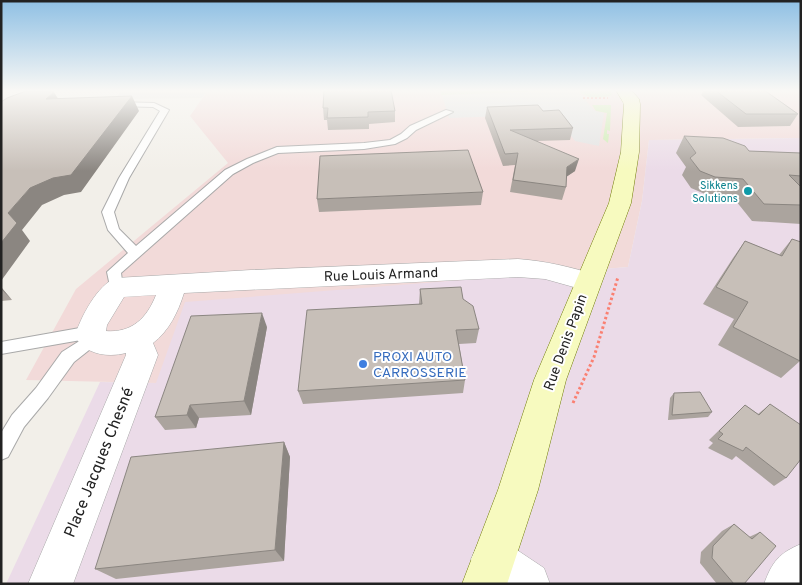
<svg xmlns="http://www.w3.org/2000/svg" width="802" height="585" viewBox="0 0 802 585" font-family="Overpass,sans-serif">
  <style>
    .residential { fill: #e0dfdf }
    .commercial { fill: #f2dad9 }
    .industrial { fill: #ebdbe8 }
    .grass { fill: #cdebb0 }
    .parking { fill: #e2e2e2 }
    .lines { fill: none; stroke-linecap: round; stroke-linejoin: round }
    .lane-casing { stroke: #a9a9a9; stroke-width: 2 }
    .street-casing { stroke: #a9a9a9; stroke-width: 1 }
    .secondary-casing { stroke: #707d05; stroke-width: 1 }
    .path-far1 { stroke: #fa8072; stroke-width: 2; stroke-dasharray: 2 2; stroke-linecap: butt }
    .path { stroke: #fa8072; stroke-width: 3; stroke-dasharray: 2.5 2.5; stroke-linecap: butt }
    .lane { fill: #fff; fill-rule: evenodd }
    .street { fill: #fff; fill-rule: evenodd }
    .secondary { fill: #f7fabf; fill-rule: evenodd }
    .wall { fill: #aba49e }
    .shaded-wall { fill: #8b8681 }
    .building { fill: #c7bfb8; stroke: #8b8681 }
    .culture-dot { fill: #0f9aa8; stroke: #fff; stroke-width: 2 }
    .shop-dot { fill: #3f7fe0; stroke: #fff; stroke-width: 2 }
    .labels { text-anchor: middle; stroke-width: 4; stroke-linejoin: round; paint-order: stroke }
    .far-culture-label { font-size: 11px; fill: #0d838f; stroke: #fff; text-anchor: end }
    .street-label { font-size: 14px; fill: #222; stroke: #fff }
    .shop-label { font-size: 14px; fill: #366cbe; stroke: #fff; text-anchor: start }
    .near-street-label { font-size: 16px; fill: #222; stroke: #fff }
  </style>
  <rect width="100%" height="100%" fill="#f2efe9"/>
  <!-- residential -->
  <polygon class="residential" points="123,90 208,90 202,98 114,99"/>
  <!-- commercial -->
  <polygon class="commercial" points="208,90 801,90 801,138 649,140 642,201 628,267 482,279 156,383 26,380 76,289 228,163 190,116"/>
  <!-- industrial -->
  <polygon class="industrial" points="801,138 801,584 6,584 100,382 156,383 185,302 628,267 642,201 649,140"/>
  <!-- grass -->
  <g class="grass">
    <path d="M440 90H610L612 94 610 96C599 98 587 100 578 90L441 95Z"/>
    <polygon points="592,105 611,105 610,131 607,130 607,134 609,134 608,143 603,139 607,113 596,111"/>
  </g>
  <!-- parking -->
  <polygon class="parking" points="577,91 595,111 604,113 599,146 575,141 555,114 449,118 442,95"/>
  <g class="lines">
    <defs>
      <g id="lane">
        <polygon points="29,90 38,90 1,112 1,106"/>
        <polygon points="115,102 154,103 169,110 129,178 114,212 119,229 136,246 225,170 247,159 277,147 364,143 390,140 401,134 410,126 446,110 453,112 416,130 407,138 395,144 364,149 278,153 253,163 233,174 121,273 123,288 121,291 111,291 107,272 128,253 108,230 102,212 119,178 160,111 153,107 118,106 115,106"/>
        <polygon points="91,326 96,328 98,332 97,334 101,339 98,343 74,362 48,398 24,427 8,457 1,460 1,433 12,415 36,388 62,352 81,340 1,354 1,342"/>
      </g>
      <g id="street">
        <path d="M518 259C546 261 570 267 597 275L601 282 597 289 588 291 545 279 518 277 184 293C178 312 169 331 153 343L158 355 73 584H28L126 355V353C107 358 84 354 75 336 80 318 98 284 116 278L251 270ZM156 295C147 318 132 333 106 331L107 325 124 297Z"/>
        <polygon points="493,537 508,544 544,568 550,584 490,584 478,574 471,559 478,544"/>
        <path d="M801 544V584H764C772 562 779 553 801 544Z"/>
      </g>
      <polygon id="secondary" points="616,90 631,90 639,99 640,104 639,152 631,203 566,380 538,490 507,584 462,584 498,490 534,380 609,203 621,152 624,104"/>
    </defs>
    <!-- lane casing -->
    <use href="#lane" class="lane-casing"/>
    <!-- street casing -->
    <use href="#street" class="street-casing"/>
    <!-- secondary casing -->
    <use href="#secondary" class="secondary-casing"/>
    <!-- path-far1 -->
    <polyline class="path-far1" points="583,98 608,98"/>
    <!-- path -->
    <polyline class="path" points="573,403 594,357 618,277"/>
    <!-- lane -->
    <use href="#lane" class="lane"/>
    <!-- street -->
    <use href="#street" class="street"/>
    <!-- secondary -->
    <use href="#secondary" class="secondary"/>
  </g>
  <!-- wall -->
  <g class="wall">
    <polygon points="704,90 764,90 798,114 790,126 738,127 701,95"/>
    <polygon points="487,107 543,111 573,128 570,140 536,141 575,171 566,177 566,187 562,200 510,192 515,165 503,166 485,118"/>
    <polygon points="323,108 395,111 395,122 369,124 369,129 328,130 327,120 324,120"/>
    <polygon points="684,136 749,151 801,153 801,224 752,221 732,196 705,194 691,188 682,175 686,167 676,153"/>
    <polygon points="483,192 481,205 319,212 317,199"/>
    <polygon points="792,239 800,361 781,378 718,345 734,319 703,304 733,258 745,241 779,255"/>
    <polygon points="1,287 12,300 1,301"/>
    <polygon points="420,289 479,329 476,343 459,344 465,380 463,393 303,404 298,391 419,304"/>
    <polygon points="267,327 251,415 199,418 196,428 165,430 155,417"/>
    <polygon points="674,393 712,412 708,417 668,420 670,398"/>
    <polygon points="770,404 786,478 774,486 736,456 732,460 708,448 713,443 709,440 745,405 758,414"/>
    <polygon points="284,442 290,457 284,561 116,579 95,569"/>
    <polygon points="734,524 749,537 760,532 744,584 717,584 700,563 701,552 722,531"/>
  </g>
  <!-- shaded-wall -->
  <g class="shaded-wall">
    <polygon points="54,92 63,107 46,99"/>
    <polygon points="132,96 139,111 81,192 64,195 42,205 22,230 30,241 1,281 1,243 8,213 30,188"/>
    <polygon points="579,159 575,171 563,179 567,167"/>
    <polygon points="1,287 12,300 1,289"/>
    <polygon points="262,313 267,327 251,415 244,401"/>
    <polygon points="190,405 199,418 196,428 187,415"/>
    <polygon points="284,442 290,457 284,561 275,550"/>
  </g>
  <!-- building -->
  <g class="building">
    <polygon points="324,90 391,90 395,111 368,112 368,117 327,118 328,108 323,108"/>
    <polygon points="715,90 764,90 798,114 746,114"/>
    <polygon points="26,91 54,92 46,99 132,96 71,175 53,178 30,188 8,213 17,223 1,243 1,102 7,98"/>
    <polygon points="538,105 543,111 559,110 573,128 510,130 579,159 567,167 566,187 513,180 518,153 505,154 487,107"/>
    <polygon points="684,136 723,138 745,146 749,151 801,153 801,176 789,175 801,187 801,205 764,204 743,179 715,177 700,171 690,158 696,153"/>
    <polygon points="468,150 483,192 317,199 320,156"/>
    <polygon points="792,239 801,242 800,361 733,327 748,302 716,287 745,241 782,256"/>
    <polygon points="461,287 463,299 473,306 479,329 456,330 465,380 298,391 307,310 422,304 420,289"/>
    <polygon points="262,313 244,401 190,405 187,415 155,417 191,316"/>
    <polygon points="700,392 712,412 672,415 674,393"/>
    <polygon points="770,404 801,425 801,459 786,478 746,447 743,451 718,439 723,434 719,431 745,405 759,415"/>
    <polygon points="284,442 275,550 95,569 131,457"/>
    <polygon points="734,524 752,539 760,532 776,546 744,584 734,584 712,558 713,546"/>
  </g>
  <!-- sky -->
  <linearGradient id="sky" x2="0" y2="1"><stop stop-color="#8fc0e4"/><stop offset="0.53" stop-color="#f9f8f5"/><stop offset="1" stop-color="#f9f8f5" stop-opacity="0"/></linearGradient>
  <rect width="802" height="171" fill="url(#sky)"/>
  <!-- markers -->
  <circle class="culture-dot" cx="748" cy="191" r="5"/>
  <circle class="shop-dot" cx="363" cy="364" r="5"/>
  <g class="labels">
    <!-- far-culture labels -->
    <g class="far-culture-label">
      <text x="738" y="189">Sikkens<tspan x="738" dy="13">Solutions</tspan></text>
    </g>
    <!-- street labels -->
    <g class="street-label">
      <text transform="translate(381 274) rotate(-2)" y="5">Rue Louis Armand</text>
      <text transform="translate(565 342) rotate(-70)" y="5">Rue Denis Papin</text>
    </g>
    <!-- shop labels -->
    <g class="shop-label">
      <text x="373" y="361">PROXI AUTO<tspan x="373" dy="16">CARROSSERIE</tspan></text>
    </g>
    <!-- near-street labels -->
    <g class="near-street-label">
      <text transform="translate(98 462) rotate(-68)" y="6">Place Jacques Chesné</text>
    </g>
  </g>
  <!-- border -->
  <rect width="802" height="585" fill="none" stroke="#222222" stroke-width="5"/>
</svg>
